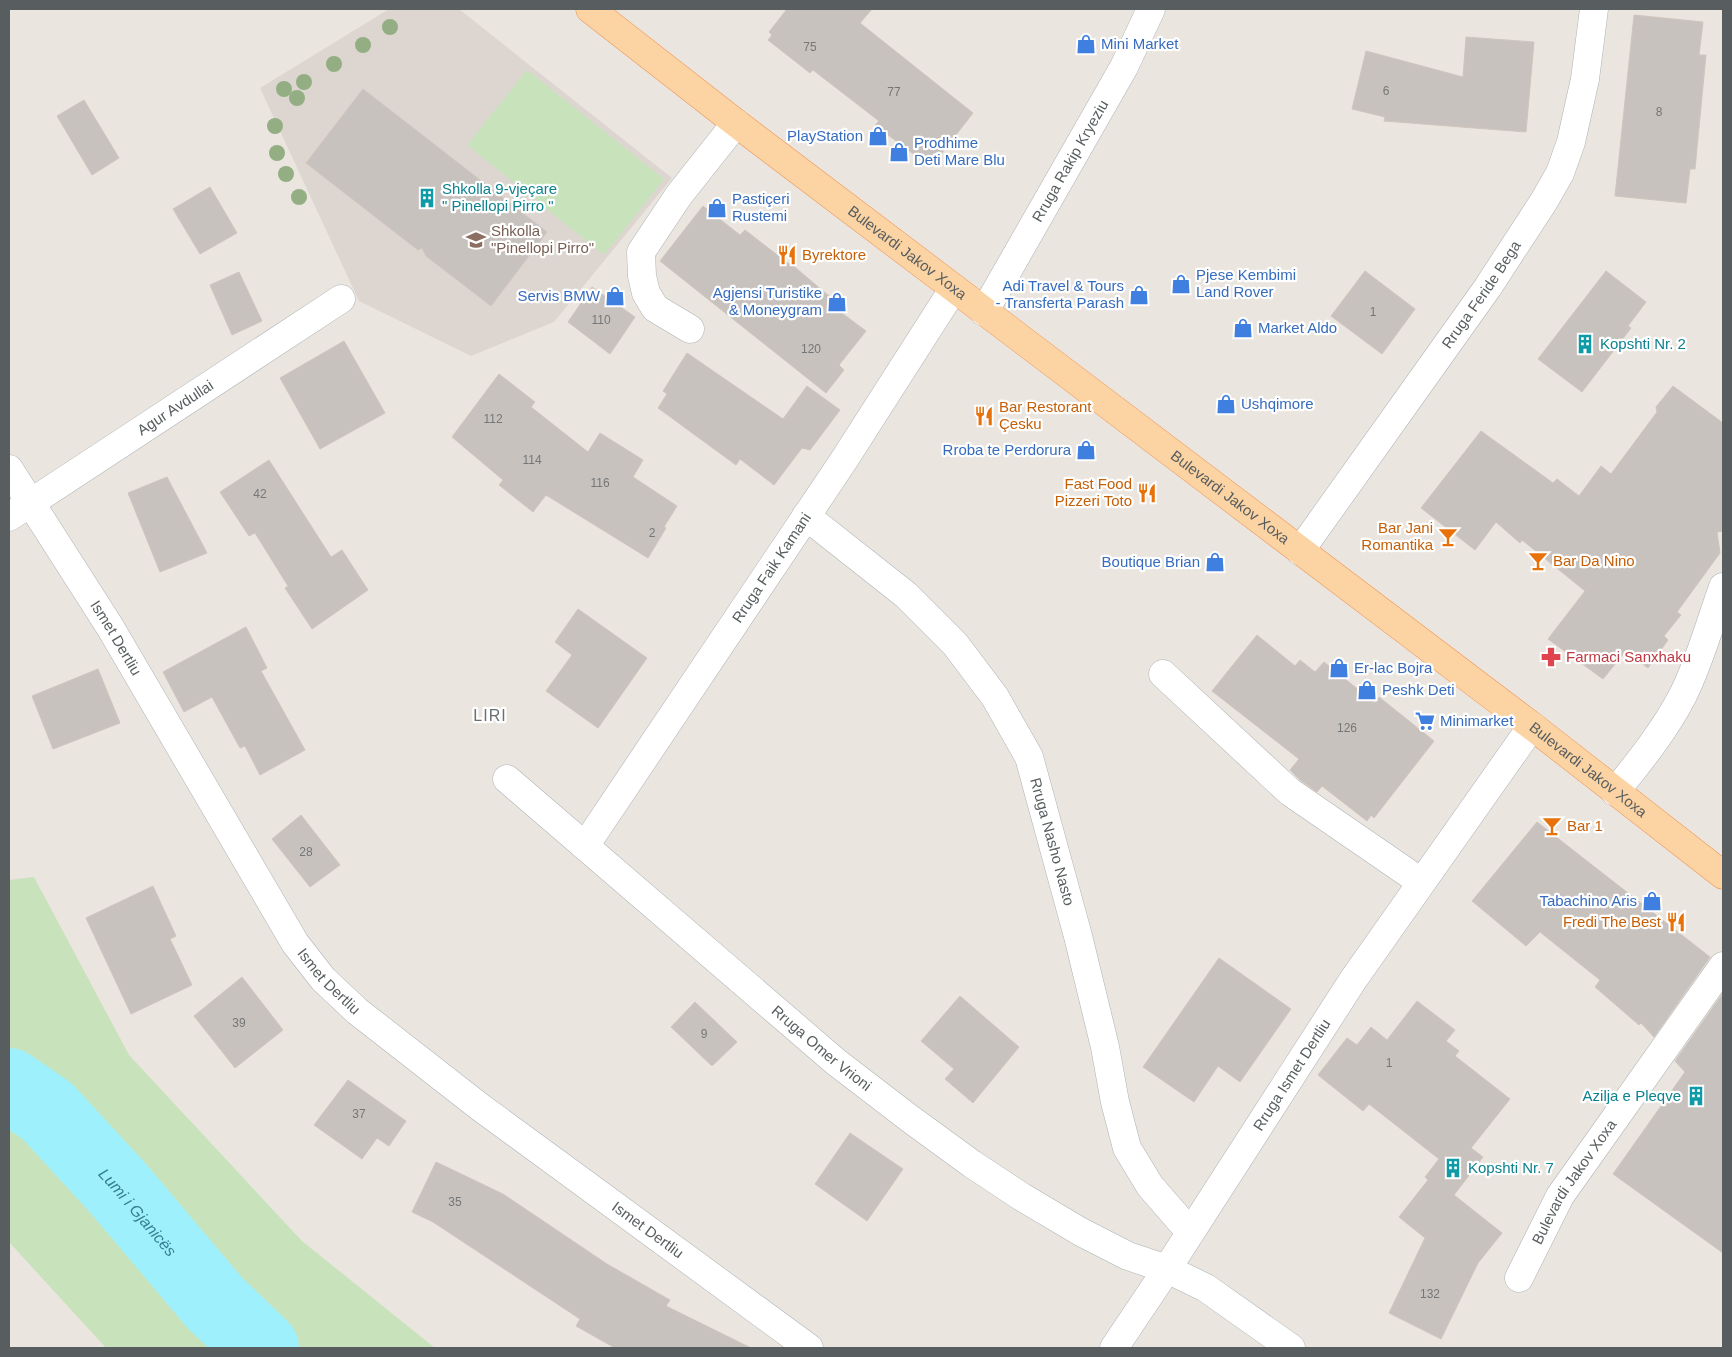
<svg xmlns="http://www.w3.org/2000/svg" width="1732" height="1357" viewBox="0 0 1732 1357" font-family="Helvetica,sans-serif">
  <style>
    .education { fill: #ddd6d0 }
    .green { fill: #c8e3bc }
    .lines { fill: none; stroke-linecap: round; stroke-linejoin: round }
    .river { stroke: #9ef0fc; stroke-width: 74 }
    .building { fill: #c8c2bf; stroke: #cfc5be }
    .minor-casing { stroke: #adb3b5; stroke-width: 29 }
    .major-casing { stroke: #ed9557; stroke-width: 29 }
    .minor { stroke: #fff; stroke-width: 28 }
    .major { stroke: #fcd3a3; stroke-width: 28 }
    .tree { fill: #92ae82 }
    .labels { text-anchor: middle; stroke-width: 4.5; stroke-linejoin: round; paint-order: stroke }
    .number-label { font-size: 12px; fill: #747778 }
    .shop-label { font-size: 15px; fill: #366cbe; stroke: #fff; text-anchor: start }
    .street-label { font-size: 15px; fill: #585e60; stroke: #fff }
    .culture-label { font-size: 15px; fill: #0d838f; stroke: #fff; text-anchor: start }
    .education-label { font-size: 15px; fill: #785e54; stroke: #fff; text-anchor: start }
    .food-label { font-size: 15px; fill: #c56008; stroke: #fff; text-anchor: start }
    .health-label { font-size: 15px; fill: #be3a42; stroke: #fff; text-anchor: start }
    .neighbourhood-label { font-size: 16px; letter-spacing: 1px; fill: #697072; stroke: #fff }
    .water-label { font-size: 16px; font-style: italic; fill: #367f93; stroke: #fff }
  </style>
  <rect width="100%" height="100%" fill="#ebe5df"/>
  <!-- education -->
  <polygon class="education" points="389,9 459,9 672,178 554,322 471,356 359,301 260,88"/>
  <!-- green -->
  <g class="green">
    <polygon points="527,70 664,179 604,255 467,145"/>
    <polygon points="34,877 129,1055 302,1241 435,1348 106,1348 9,1242 9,880"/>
  </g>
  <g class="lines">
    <!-- river -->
    <path class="river" id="s1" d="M9 1085 47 1111 117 1187 215 1303 262 1348"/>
  </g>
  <!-- building -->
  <g class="building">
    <polygon points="787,9 872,9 860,23 973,113 935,162 933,161 929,166 875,125 879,121 813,70 810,73 768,40 772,35 769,32"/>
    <polygon points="1634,15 1703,22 1699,55 1706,55 1695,169 1690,169 1686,203 1615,196"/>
    <polygon points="1466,37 1534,42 1526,132 1384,121 1385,117 1352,109 1366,51 1463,77"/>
    <polygon points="363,89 547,232 491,306 426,256 422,248 418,250 306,163"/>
    <polygon points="84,100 119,158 92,175 57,116"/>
    <polygon points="210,187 237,233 200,254 173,209"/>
    <polygon points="703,206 740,235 745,230 789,264 790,263 829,296 827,302 866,331 839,365 844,370 826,393 660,261"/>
    <polygon points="1365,271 1415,309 1382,354 1331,316"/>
    <polygon points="1606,271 1646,302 1628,326 1631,328 1582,392 1538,359"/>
    <polygon points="239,272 262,321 232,335 210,285"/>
    <polygon points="592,287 635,317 610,354 568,322"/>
    <polygon points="344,341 385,413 320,449 280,378"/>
    <polygon points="687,353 783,419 807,386 840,410 810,450 802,448 774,485 740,459 736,465 658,408 667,394 663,391"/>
    <polygon points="499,374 535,402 531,407 588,452 600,433 643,460 633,477 677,506 664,527 666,528 648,558 546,495 533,512 499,485 503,480 452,437"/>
    <polygon points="1673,386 1723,423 1723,531 1717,532 1720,553 1677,612 1681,615 1664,636 1668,640 1648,668 1625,652 1603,679 1548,639 1585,591 1522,540 1520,543 1496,522 1475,550 1421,508 1481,431 1553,483 1557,479 1579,496 1601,466 1611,474 1657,412 1656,407"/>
    <polygon points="269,460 331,557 342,550 368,590 312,629 285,588 288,586 255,533 249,536 220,492"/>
    <polygon points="167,477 207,553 160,572 128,493"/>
    <polygon points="578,609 647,658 598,728 546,691 572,655 555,642"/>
    <polygon points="246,627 267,668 261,671 305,750 260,775 245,746 240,748 212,697 184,712 163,672"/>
    <polygon points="1257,635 1295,666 1300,660 1315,672 1324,662 1375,703 1379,697 1434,741 1374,818 1371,815 1367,821 1322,786 1317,792 1300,780 1290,770 1299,759 1212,691"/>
    <polygon points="98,669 120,723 53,749 32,696"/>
    <polygon points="301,815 340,865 310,887 272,839"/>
    <polygon points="1537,822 1710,957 1654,1037 1641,1023 1639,1025 1595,987 1600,980 1540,932 1526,946 1472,901"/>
    <polygon points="153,886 176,936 170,939 192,985 131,1014 86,918"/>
    <polygon points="1219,958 1291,1009 1240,1082 1218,1066 1194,1102 1143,1067"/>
    <polygon points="242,977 283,1030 235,1068 194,1016"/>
    <polygon points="1723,993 1723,1253 1613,1174 1685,1072 1675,1061"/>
    <polygon points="960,996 1019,1047 973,1103 945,1079 954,1069 921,1041"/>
    <polygon points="1417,1001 1455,1030 1446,1041 1459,1051 1455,1056 1510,1099 1471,1148 1483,1157 1454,1195 1502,1233 1478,1263 1441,1339 1389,1313 1425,1238 1399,1217 1428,1180 1425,1177 1439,1159 1369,1104 1363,1111 1318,1075 1347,1038 1357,1045 1371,1027 1387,1040"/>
    <polygon points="695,1002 737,1042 712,1066 671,1027"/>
    <polygon points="348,1080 406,1121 389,1146 377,1138 362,1159 314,1125"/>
    <polygon points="850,1133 903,1169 867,1221 815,1184"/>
    <polygon points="436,1162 503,1194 607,1264 670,1300 666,1306 751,1348 615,1348 576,1326 580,1319 433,1222 412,1212"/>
  </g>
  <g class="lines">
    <defs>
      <g id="minor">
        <path id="s2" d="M984 312 1124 67 1151 9"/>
        <polyline points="690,329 655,308 646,293 642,276 641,252 679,195 736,123"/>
        <path id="s3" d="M9 469 110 627 295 943 323 979 357 1011 480 1107 809 1348"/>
        <path id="s4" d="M806 516 906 595 955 644 995 697 1029 757 1078 936 1105 1047 1115 1102 1127 1148 1150 1186 1190 1232"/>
        <path id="s5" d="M9 517 341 299"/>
        <path id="s6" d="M1300 551 1488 287 1544 201 1560 173 1571 142 1585 79 1594 9"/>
        <polyline points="1163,674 1290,792 1421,882"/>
        <path id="s7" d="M507 779 836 1062 909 1118 972 1164 1022 1197 1081 1232 1128 1256 1167 1269 1206 1288 1291 1348"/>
        <path d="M1615 792C1640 761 1665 730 1683 695 1700 661 1710 623 1723 587"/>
        <path id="s8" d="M585 846 844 460 954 288"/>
        <path id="s9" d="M1519 1278 1560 1196 1723 966"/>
        <path id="s10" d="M1114 1348 1167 1269 1353 980 1532 726"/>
      </g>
      <g id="major">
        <path id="s11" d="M590 9 736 123 1532 726 1723 875"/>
      </g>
    </defs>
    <!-- minor casing -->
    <use href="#minor" class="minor-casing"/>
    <!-- major casing -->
    <use href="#major" class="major-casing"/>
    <!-- minor -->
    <use href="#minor" class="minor"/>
    <!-- major -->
    <use href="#major" class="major"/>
  </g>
  <!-- trees -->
  <g class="tree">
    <circle cx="390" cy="27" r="8"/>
    <circle cx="363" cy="45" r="8"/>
    <circle cx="334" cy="64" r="8"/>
    <circle cx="304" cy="82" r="8"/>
    <circle cx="284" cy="89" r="8"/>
    <circle cx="297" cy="98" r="8"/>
    <circle cx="275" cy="126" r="8"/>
    <circle cx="277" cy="153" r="8"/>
    <circle cx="286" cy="174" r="8"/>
    <circle cx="299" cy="197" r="8"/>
  </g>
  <!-- icons -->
  <defs>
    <symbol id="shop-bare" viewBox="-9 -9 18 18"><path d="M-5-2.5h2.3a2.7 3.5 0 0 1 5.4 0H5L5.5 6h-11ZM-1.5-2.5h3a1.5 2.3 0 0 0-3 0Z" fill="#3f7fe0" stroke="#fff" stroke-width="2.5" paint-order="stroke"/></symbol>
    <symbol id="building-bare" viewBox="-9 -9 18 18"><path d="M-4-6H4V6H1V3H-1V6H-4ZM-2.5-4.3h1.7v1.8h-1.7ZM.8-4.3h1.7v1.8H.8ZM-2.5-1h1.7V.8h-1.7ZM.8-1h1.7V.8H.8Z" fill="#0f9aa8" stroke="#fff" stroke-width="2.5" paint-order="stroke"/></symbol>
    <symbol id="school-bare" viewBox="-9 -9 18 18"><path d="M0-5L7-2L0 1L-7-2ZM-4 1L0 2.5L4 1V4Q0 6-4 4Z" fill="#8d6e63" stroke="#fff" stroke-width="2.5" paint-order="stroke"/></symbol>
    <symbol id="restaurant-bare" viewBox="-9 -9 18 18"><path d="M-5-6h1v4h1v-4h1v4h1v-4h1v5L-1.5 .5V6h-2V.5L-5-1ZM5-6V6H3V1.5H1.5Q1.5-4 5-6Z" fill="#e8710a" stroke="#fff" stroke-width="2.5" paint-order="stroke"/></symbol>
    <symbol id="bar-bare" viewBox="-9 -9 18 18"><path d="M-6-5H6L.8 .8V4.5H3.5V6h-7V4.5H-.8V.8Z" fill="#e8710a" stroke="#fff" stroke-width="2.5" paint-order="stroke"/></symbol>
    <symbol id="pharmacy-bare" viewBox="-9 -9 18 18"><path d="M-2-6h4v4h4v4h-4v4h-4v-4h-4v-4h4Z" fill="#e0444e" stroke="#fff" stroke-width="2.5" paint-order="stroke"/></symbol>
    <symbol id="supermarket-bare" viewBox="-9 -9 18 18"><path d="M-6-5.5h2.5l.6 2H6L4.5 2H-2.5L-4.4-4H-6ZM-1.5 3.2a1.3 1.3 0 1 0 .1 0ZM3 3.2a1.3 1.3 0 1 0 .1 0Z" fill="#3f7fe0" stroke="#fff" stroke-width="2.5" paint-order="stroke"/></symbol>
  </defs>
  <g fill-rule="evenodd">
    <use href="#shop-bare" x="1072" y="30" width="28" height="28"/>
    <use href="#shop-bare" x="864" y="122" width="28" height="28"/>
    <use href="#shop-bare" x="885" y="138" width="28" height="28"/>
    <use href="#building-bare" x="413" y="184" width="28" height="28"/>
    <use href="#shop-bare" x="703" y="194" width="28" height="28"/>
    <use href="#school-bare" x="462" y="226" width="28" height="28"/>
    <use href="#restaurant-bare" x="773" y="241" width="28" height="28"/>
    <use href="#shop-bare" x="1167" y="270" width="28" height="28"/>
    <use href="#shop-bare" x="1125" y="281" width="28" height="28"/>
    <use href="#shop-bare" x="601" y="282" width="28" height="28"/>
    <use href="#shop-bare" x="823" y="288" width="28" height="28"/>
    <use href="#shop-bare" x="1229" y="314" width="28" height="28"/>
    <use href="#building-bare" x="1571" y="330" width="28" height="28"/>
    <use href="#shop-bare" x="1212" y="390" width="28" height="28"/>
    <use href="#restaurant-bare" x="970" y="402" width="28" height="28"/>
    <use href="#shop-bare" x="1072" y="436" width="28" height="28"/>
    <use href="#restaurant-bare" x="1133" y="479" width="28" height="28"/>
    <use href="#bar-bare" x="1434" y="523" width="28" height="28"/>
    <use href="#bar-bare" x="1524" y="547" width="28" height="28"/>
    <use href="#shop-bare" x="1201" y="548" width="28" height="28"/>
    <use href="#pharmacy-bare" x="1537" y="643" width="28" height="28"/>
    <use href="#shop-bare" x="1325" y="654" width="28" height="28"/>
    <use href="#shop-bare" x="1353" y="676" width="28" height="28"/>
    <use href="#supermarket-bare" x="1411" y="707" width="28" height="28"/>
    <use href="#bar-bare" x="1538" y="812" width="28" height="28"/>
    <use href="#shop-bare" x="1638" y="887" width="28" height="28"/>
    <use href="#restaurant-bare" x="1662" y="908" width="28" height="28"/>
    <use href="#building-bare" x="1682" y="1082" width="28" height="28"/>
    <use href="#building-bare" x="1439" y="1154" width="28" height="28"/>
  </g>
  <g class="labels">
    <!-- number labels -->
    <g class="number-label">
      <text x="810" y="51">75</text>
      <text x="1386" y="95">6</text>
      <text x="894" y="96">77</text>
      <text x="1659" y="116">8</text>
      <text x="1373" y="316">1</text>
      <text x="601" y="324">110</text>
      <text x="811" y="353">120</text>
      <text x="493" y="423">112</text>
      <text x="532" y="464">114</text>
      <text x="600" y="487">116</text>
      <text x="260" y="498">42</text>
      <text x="652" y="537">2</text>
      <text x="1347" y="732">126</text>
      <text x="306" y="856">28</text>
      <text x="239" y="1027">39</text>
      <text x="704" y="1038">9</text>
      <text x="1389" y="1067">1</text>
      <text x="359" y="1118">37</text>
      <text x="455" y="1206">35</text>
      <text x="1430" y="1298">132</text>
    </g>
    <!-- shop labels -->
    <g class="shop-label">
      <text x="1101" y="49">Mini Market</text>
      <text x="863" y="141" text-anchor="end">PlayStation</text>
      <text x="914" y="148">Prodhime<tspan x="914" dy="17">Deti Mare Blu</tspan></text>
      <text x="732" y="204">Pastiçeri<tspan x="732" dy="17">Rustemi</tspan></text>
      <text x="1196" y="280">Pjese Kembimi<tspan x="1196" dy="17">Land Rover</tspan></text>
      <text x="1124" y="291" text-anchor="end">Adi Travel &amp; Tours<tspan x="1124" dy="17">- Transferta Parash</tspan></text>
      <text x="822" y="298" text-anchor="end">Agjensi Turistike<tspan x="822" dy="17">&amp; Moneygram</tspan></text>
      <text x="600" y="301" text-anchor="end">Servis BMW</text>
      <text x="1258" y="333">Market Aldo</text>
      <text x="1241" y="409">Ushqimore</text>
      <text x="1071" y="455" text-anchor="end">Rroba te Perdorura</text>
      <text x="1200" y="567" text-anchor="end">Boutique Brian</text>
      <text x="1354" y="673">Er-lac Bojra</text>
      <text x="1382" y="695">Peshk Deti</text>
      <text x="1440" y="726">Minimarket</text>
      <text x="1637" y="906" text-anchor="end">Tabachino Aris</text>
    </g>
    <!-- street labels -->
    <g class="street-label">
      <text dy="5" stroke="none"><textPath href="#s2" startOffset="174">Rruga Rakip Kryeziu</textPath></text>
      <text dy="5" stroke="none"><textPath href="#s11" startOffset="400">Bulevardi Jakov Xoxa</textPath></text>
      <text dy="5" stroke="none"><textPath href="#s6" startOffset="314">Rruga Feride Bega</textPath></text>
      <text dy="5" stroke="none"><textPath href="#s5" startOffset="199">Agur Avdullai</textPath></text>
      <text dy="5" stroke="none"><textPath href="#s11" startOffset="805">Bulevardi Jakov Xoxa</textPath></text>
      <text dy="5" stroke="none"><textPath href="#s8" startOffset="335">Rruga Faik Kamani</textPath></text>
      <text dy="5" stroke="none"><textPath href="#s3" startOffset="200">Ismet Dertliu</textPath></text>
      <text dy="5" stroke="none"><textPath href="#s11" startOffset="1255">Bulevardi Jakov Xoxa</textPath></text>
      <text dy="5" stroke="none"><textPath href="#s4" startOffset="420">Rruga Nasho Nasto</textPath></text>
      <text dy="5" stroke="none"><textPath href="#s3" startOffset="605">Ismet Dertliu</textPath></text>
      <text dy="5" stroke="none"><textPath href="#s7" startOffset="414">Rruga Omer Vrioni</textPath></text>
      <text dy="5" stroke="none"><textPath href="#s10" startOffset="326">Rruga Ismet Dertliu</textPath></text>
      <text dy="5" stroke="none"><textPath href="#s9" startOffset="111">Bulevardi Jakov Xoxa</textPath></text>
      <text dy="5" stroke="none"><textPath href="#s3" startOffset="1010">Ismet Dertliu</textPath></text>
    </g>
    <!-- culture labels -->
    <g class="culture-label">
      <text x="442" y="194">Shkolla 9-vjeçare<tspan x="442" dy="17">" Pinellopi Pirro "</tspan></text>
      <text x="1600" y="349">Kopshti Nr. 2</text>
      <text x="1681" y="1101" text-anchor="end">Azilja e Pleqve</text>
      <text x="1468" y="1173">Kopshti Nr. 7</text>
    </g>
    <!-- education labels -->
    <g class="education-label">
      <text x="491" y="236">Shkolla<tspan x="491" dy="17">"Pinellopi Pirro"</tspan></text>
    </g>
    <!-- food labels -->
    <g class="food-label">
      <text x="802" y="260">Byrektore</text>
      <text x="999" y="412">Bar Restorant<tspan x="999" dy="17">Çesku</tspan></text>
      <text x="1132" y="489" text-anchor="end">Fast Food<tspan x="1132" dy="17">Pizzeri Toto</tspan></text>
      <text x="1433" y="533" text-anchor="end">Bar Jani<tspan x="1433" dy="17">Romantika</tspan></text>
      <text x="1553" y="566">Bar Da Nino</text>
      <text x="1567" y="831">Bar 1</text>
      <text x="1661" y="927" text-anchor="end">Fredi The Best</text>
    </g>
    <!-- health labels -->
    <g class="health-label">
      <text x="1566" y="662">Farmaci Sanxhaku</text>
    </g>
    <!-- neighbourhood labels -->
    <g class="neighbourhood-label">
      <text x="490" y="721">LIRI</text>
    </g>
    <!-- water labels -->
    <g class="water-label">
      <text dy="6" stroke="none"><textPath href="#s1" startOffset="182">Lumi i Gjanicës</textPath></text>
    </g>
  </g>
  <!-- border -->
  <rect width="1732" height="1357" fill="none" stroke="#585e60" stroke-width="20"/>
</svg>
